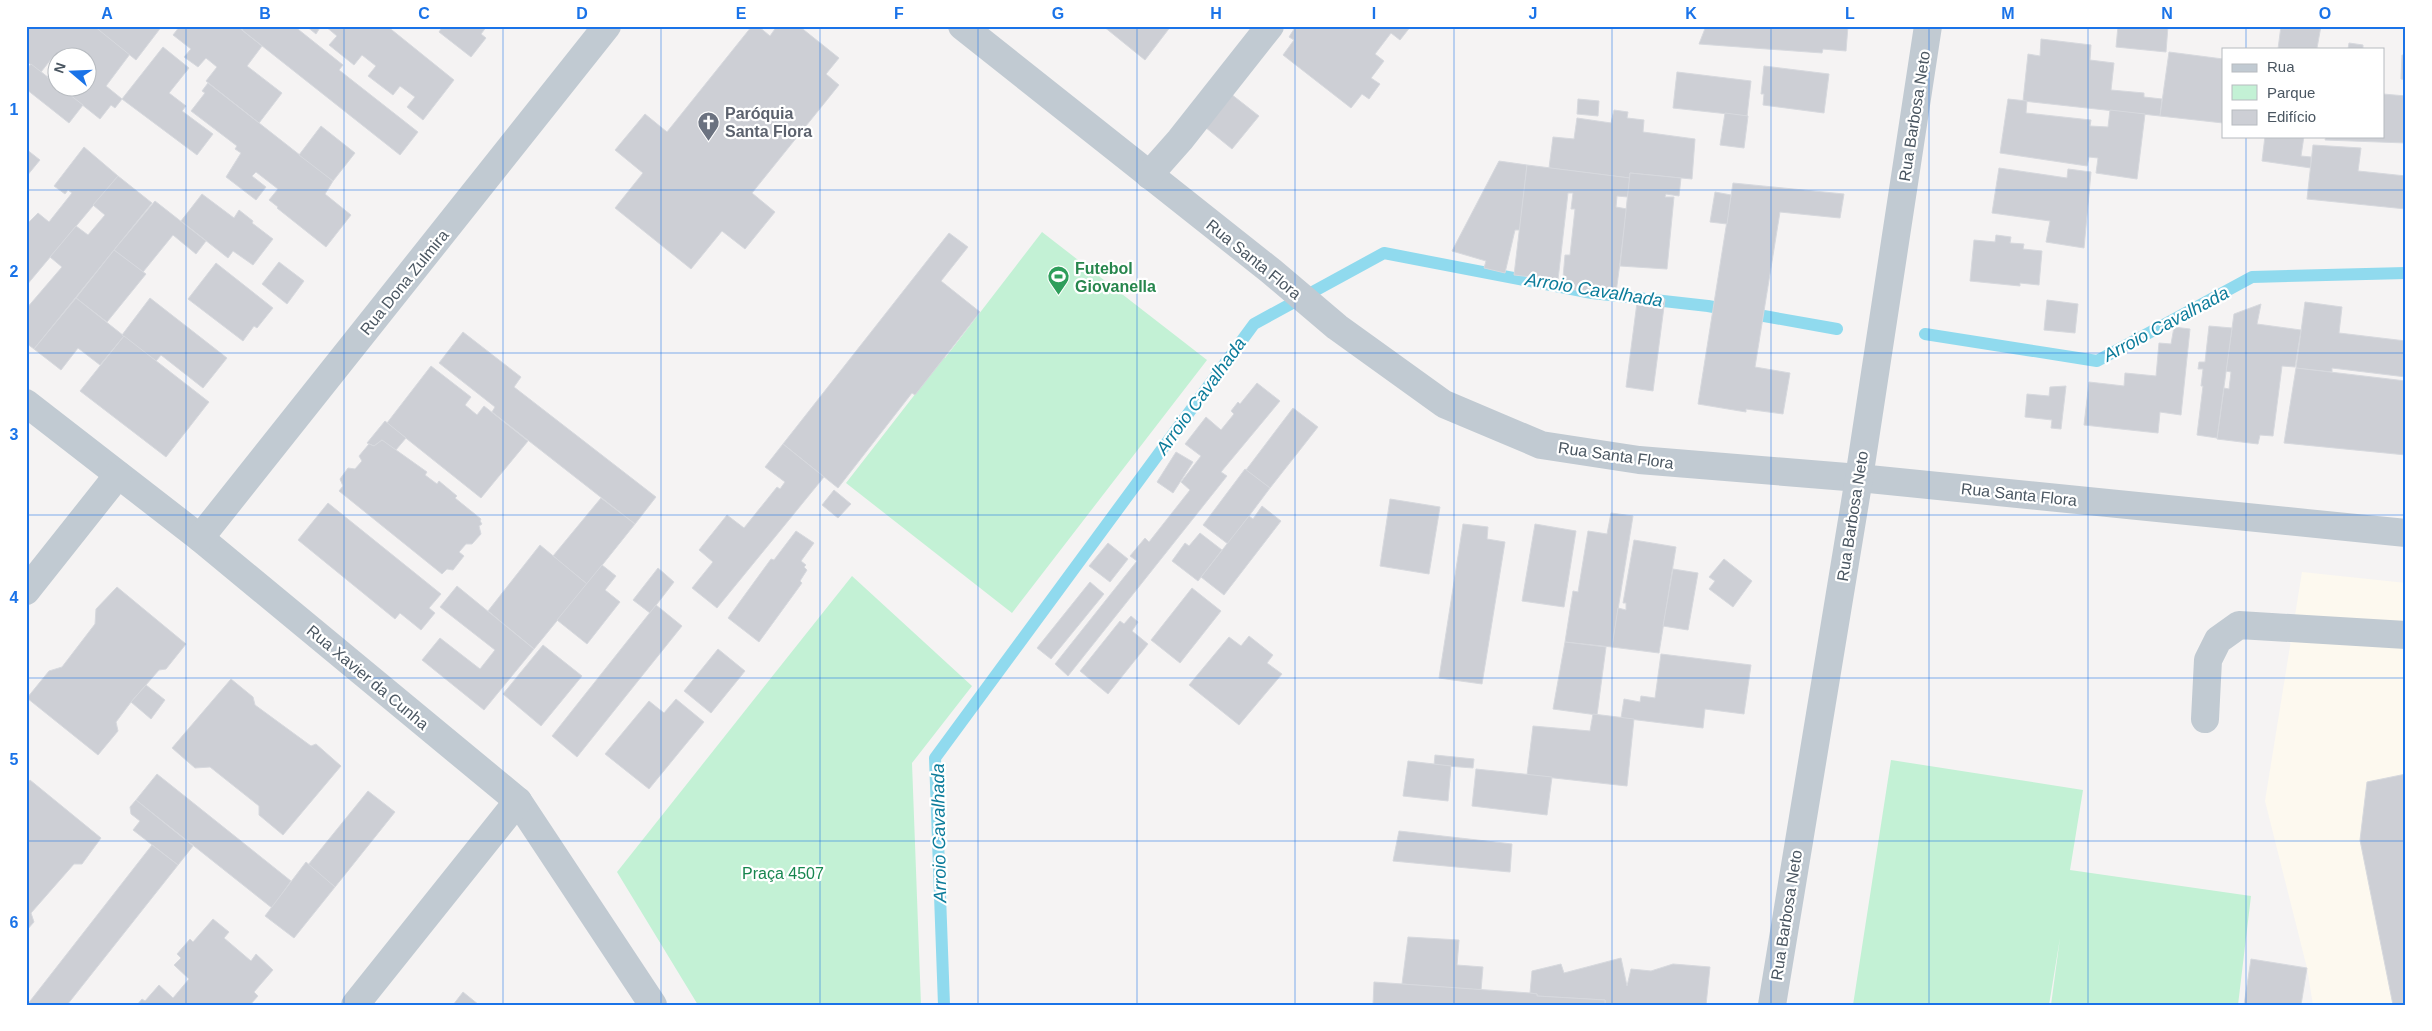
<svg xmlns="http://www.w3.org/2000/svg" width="2432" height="1031" viewBox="0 0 2432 1031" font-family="Helvetica,sans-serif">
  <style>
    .commercial { fill: #fdf9ef }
    .park { fill: #c3f1d5 }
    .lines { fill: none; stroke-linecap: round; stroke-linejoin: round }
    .stream { stroke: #90daee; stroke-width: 12 }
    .building { fill: #cdcfd5; stroke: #d7d9de }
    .minor { stroke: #c1cad2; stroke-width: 28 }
    .grid { fill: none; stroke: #1a73e8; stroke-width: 1; stroke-opacity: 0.55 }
    .labels { text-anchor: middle; stroke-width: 4.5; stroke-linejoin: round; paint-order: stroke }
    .worship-label { font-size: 16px; font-weight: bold; fill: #5b616d; stroke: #fff; text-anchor: start }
    .street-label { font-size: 16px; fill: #4a5661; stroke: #fff }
    .leisure-label { font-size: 16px; font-weight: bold; fill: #27864d; stroke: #fff; text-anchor: start }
    .park-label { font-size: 16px; fill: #17864f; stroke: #fff }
    .water-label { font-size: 18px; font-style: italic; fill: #0c7c9b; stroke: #fff }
    .neatline { fill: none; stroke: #1a73e8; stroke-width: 2 }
    .grid-label { font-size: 16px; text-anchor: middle; font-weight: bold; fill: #1a73e8 }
  </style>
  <rect width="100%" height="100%" fill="#f5f3f3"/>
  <!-- commercial -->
  <polygon class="commercial" points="2302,572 2406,583 2406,1005 2313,1005 2307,968 2265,801"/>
  <!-- park -->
  <g class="park">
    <polygon points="1042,232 1207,360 1012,613 846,483 944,357 945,358"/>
    <polygon points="852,576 972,686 912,763 921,1005 698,1005 617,872"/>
    <polygon points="1891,760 2083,790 2070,870 2251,896 2238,1005 2051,1005 2060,938 2049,1005 1853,1005"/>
  </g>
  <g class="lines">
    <!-- stream -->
    <g class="stream">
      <polyline points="1925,334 2097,361 2252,277 2406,273"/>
      <polyline points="944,1005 935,758 1254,324 1384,253 1592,293 1708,306 1837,329"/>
    </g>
  </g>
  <!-- building -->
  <g class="building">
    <polygon points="26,26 94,26 130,54 106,86 122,99 115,108 111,105 100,119 61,88 88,88 88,58 58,58 58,61 52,58 41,72 26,61"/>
    <polygon points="94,26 162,26 136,60"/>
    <polygon points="180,26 237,26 262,46 247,66 282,93 259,123 206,81 217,67 206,58 198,67 184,57 191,49 173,35"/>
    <polygon points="245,26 294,26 343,65 339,70 418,132 400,155 242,30"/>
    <polygon points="306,26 321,26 316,34"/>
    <polygon points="325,26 387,26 454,80 423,120 407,107 415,97 400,86 393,95 368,76 376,66 362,55 354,65 329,45 337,36"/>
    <polygon points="437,26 487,26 481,34 486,38 471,57 439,32 441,29"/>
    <polygon points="752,26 758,26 770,36 777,26 799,26 839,58 826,74 839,85 752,193 775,212 745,249 722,231 691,269 615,208 643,173 615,150 645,114 667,132"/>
    <polygon points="1103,26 1171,26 1145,60"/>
    <polygon points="1296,26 1308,28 1411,26 1400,40 1391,33 1375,54 1384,61 1371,78 1380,84 1369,99 1362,94 1351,108 1283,55 1294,40 1289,37"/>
    <polygon points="1706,26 1848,26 1846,51 1823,49 1822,53 1699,44"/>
    <polygon points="2118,26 2168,26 2166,52 2116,47"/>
    <polygon points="2281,26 2321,26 2317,48 2323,49 2278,49"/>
    <polygon points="2041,39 2091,45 2090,60 2114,63 2111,90 2144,93 2144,97 2162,99 2160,116 2023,101 2028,54 2040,56"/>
    <polygon points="2349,43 2363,45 2363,49 2348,49"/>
    <polygon points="163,47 189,68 169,93 186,106 182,111 213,134 197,155 122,99"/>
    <polygon points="2169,52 2223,59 2223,123 2160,116"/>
    <polygon points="2402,55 2406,55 2406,80 2401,79"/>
    <polygon points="31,64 58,85 58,88 61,88 83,105 69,123 26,89 26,70"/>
    <polygon points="58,64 58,85 47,77"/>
    <polygon points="1764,66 1829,74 1824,113 1763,105 1764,94 1761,94"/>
    <polygon points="1677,72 1751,81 1747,116 1673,108"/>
    <polygon points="208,83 333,181 325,194 351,215 326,247 277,208 278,207 269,200 278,189 256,172 252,176 266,187 256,200 226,177 241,153 235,149 237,146 191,111 205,93 202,91"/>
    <polygon points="1231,94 1259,116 1232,149 1205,127"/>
    <polygon points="2383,94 2406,96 2406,143 2325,140 2326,136 2383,136"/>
    <polygon points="1578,99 1599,101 1598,116 1577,114"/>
    <polygon points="2008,99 2027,101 2026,113 2091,120 2090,126 2108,127 2110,110 2145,114 2137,179 2096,173 2098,158 2089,157 2087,166 2000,153"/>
    <polygon points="1614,110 1628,112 1627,118 1644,120 1643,132 1695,139 1692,179 1630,173 1630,178 1549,168 1553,137 1574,139 1577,118 1611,123"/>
    <polygon points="1725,113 1748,116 1744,148 1720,145"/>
    <polygon points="321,126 355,153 333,181 299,155"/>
    <polygon points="2265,136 2304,136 2301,156 2311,157 2311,168 2262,161"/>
    <polygon points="2313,145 2361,148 2358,171 2406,176 2406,209 2307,199"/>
    <polygon points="84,147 118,176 26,286 26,225 38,213 49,222 72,193 68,190 65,194 54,186"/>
    <polygon points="26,149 40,160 26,177"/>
    <polygon points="1499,161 1527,165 1520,230 1515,230 1505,273 1484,268 1486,261 1452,251"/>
    <polygon points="1527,165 1630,178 1628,197 1617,196 1616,207 1627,209 1616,293 1562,289 1565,255 1570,255 1575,209 1571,209 1573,193 1568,193 1558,280 1514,275"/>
    <polygon points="1999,168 2067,178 2068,169 2091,172 2084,248 2046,242 2050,221 1992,213"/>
    <polygon points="1630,173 1681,178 1679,196 1666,194 1665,197 1674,197 1667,269 1620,266"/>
    <polygon points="118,176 152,203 34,349 26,343 26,309 62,267 50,257 76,226 88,235 105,215 93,205"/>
    <polygon points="1733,183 1844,194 1840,218 1780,212 1755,367 1790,373 1783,414 1746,409 1746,412 1698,404"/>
    <polygon points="1715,192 1731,195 1727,224 1710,222"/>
    <polygon points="202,194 234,218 239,210 253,221 252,223 273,239 253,265 233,251 228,258 181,221"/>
    <polygon points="155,201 206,241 196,254 173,235 143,272 114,250"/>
    <polygon points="949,233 968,247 941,281 980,312 915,395 912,393 838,488 783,444"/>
    <polygon points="1996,235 2011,237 2010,243 2024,244 2023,249 2042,251 2039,285 2020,283 2020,286 1970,281 1974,240 1995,242"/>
    <polygon points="114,250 146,274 107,322 76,298"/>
    <polygon points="279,262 304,281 287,304 262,284"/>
    <polygon points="216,263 273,308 257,328 254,326 243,341 188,299"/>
    <polygon points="1638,295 1665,299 1653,391 1626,387"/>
    <polygon points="76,298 124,336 100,365 78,348 61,370 34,349"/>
    <polygon points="150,298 227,358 203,388 161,355 156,361 122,335"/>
    <polygon points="2047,300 2078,304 2075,333 2044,330"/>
    <polygon points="2305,302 2342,307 2339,333 2406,341 2406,377 2332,368 2332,372 2296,368"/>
    <polygon points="2261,304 2257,324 2301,330 2295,367 2282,366 2273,436 2260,435 2258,444 2217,439 2224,388 2229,389 2231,372 2226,371 2234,314"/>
    <polygon points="2209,326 2232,328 2217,438 2197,435 2203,386 2201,386 2203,369 2198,369 2199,362 2205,362"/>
    <polygon points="2174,327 2190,329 2181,415 2160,412 2158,433 2084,425 2089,382 2124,386 2125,373 2156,376 2159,343 2171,344"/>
    <polygon points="463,332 521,377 514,387 656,497 635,524 492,412 495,407 439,363"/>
    <polygon points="124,336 209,402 166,457 80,391"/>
    <polygon points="431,366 471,397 465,405 477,415 484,406 528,441 481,498 387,423"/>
    <polygon points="2296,368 2406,381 2406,455 2284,443"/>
    <polygon points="1257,383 1280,401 1221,472 1227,476 1068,676 1055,664 1137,561 1130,556 1145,538 1149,542 1190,490 1181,482 1201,456 1185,444 1206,417 1221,430 1234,414 1231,411 1238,402 1240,404"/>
    <polygon points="2066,386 2061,429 2051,428 2052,420 2025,417 2027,394 2049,396 2050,387"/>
    <polygon points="1293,408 1318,427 1270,488 1246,470"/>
    <polygon points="385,421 406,438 395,451 382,440 374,446 367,443"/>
    <polygon points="382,440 427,472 425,475 437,484 439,481 457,496 455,498 481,519 480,521 482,524 479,526 481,534 472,544 466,544 459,552 464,556 453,570 447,569 442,574 339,491 343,486 340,479 348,468 355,469 362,461 359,456 369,444 374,446"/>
    <polygon points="783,444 824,477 717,608 692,588 713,562 699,550 727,515 744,528 777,487 780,489 785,482 765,467"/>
    <polygon points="1176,452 1193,462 1173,493 1157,482"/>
    <polygon points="1245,469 1270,488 1228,544 1203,525"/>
    <polygon points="834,490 851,504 838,518 822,505"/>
    <polygon points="601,498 635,524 587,584 553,556"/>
    <polygon points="1390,499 1440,507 1429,574 1380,566"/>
    <polygon points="328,503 441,594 429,608 435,613 421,630 400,613 395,619 298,540"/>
    <polygon points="1262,506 1281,521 1224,595 1201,577 1249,516 1253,519"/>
    <polygon points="1611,513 1633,516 1612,647 1565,642 1573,591 1578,592 1588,531 1607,534"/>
    <polygon points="1463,524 1488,527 1487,539 1505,542 1482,684 1439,678"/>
    <polygon points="1535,524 1576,531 1564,607 1522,601"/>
    <polygon points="796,531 814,543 801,561 806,565 804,567 807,570 800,581 802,583 759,642 728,618 771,559 774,560"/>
    <polygon points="1200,533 1222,550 1198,581 1172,561 1185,543 1189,546"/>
    <polygon points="1634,540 1676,547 1659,653 1612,647 1618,608 1626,610 1626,603 1623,603"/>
    <polygon points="1108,543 1128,559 1110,582 1089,566"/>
    <polygon points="540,545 587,584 534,649 488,611"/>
    <polygon points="1724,559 1752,581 1733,607 1709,589 1715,581 1709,577"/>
    <polygon points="602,565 616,576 605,590 620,602 587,644 557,620"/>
    <polygon points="658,568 674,582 650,613 633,600"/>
    <polygon points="1673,569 1698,573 1688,630 1663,626"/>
    <polygon points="1090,582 1104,594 1051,659 1037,648"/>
    <polygon points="457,586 534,649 484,710 422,660 440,638 480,669 495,650 440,607"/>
    <polygon points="117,587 186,644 166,669 159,670 131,702 116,722 118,731 98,755 27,698 49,671 62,667 95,624 96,609"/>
    <polygon points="1192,588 1221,611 1180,663 1151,640"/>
    <polygon points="656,605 682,626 577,757 552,736"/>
    <polygon points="1131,616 1138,622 1132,631 1148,644 1108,694 1080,671 1120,621 1124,624"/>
    <polygon points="1249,636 1273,655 1267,663 1282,674 1239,725 1189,685 1229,637 1241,646"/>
    <polygon points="1565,642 1606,647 1597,715 1553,709"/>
    <polygon points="543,645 582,676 541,726 503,694"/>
    <polygon points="718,649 745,671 711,713 684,691"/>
    <polygon points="1661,654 1751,665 1744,714 1705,709 1703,728 1621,718 1624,699 1640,702 1641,696 1655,698"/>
    <polygon points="231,679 253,697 255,705 311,746 316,744 341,766 283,835 259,815 259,806 210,767 195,768 172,748"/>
    <polygon points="146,685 165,700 151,719 131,702"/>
    <polygon points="676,699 704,722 649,789 605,754 649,701 664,713"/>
    <polygon points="1593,714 1634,719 1627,786 1527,775 1533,726 1590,731"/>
    <polygon points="1435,755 1474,759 1473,768 1434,765"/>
    <polygon points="1408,761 1451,766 1448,801 1403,796"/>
    <polygon points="1476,769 1552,777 1547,815 1472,806"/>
    <polygon points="157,774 291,881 272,908 136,800"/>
    <polygon points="2406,774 2406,1005 2393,1005 2360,840 2367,782"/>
    <polygon points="30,780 101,838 82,864 74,864 31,913 34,922 26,931 26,785"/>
    <polygon points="368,791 395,812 335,887 308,865"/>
    <polygon points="136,800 193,846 178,865 133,830 140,821 131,814 130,807"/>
    <polygon points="1399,831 1512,844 1510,872 1393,861"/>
    <polygon points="152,845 178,865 67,1005 27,1005"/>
    <polygon points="306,862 335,887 294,938 265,916"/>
    <polygon points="213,919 229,932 224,938 251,961 256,954 273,970 254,992 258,996 250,1005 137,1005 142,999 145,1001 159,985 173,998 189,979 174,965 181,958 177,954 190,939 193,942"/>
    <polygon points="1408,937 1459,940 1457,965 1483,967 1481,990 1402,984"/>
    <polygon points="1621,958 1627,986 1631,969 1651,971 1673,964 1710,967 1706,1005 1605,1004 1605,1000 1537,996 1537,994 1530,993 1532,971 1561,964 1564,973"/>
    <polygon points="2251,959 2307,968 2301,1005 2244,1005"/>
    <polygon points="1374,982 1530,993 1537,994 1537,996 1605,1000 1605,1004 1610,1005 1373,1005"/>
    <polygon points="463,992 479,1005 453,1005"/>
  </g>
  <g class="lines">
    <!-- minor -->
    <g class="minor">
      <polyline points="962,26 1271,271 1337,327 1444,404 1541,445 1639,460 1859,478 2406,533"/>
      <polyline points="1149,175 1180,140 1270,26"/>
      <polyline points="26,403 200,538 518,801 653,1005"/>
      <polyline points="200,538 607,26"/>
      <polyline points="26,591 118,475"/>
      <polyline points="2205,719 2208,660 2218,640 2239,625 2406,635"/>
      <polyline points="355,1005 518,801"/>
      <polyline points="1772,1005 1859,478 1928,26"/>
    </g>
  </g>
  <!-- grid -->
  <path class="grid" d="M186 26V1005M344 26V1005M503 26V1005M661 26V1005M820 26V1005M978 26V1005M1137 26V1005M1295 26V1005M1454 26V1005M1612 26V1005M1771 26V1005M1929 26V1005M2088 26V1005M2246 26V49M2246 136V1005M26 190H2406M26 353H2406M26 515H2406M26 678H2406M26 841H2406"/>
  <!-- icons -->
  <defs>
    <symbol id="church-pin" viewBox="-11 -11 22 30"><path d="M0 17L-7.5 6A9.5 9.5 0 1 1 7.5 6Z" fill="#6b7280" stroke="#fff"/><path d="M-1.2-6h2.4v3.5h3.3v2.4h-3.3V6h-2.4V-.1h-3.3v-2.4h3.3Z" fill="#fff"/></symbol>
    <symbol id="stadium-pin" viewBox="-11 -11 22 30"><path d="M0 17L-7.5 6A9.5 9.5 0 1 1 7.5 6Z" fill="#2e9e5b" stroke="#fff"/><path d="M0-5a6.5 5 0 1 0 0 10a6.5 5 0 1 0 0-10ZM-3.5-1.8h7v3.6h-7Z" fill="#fff"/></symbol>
  </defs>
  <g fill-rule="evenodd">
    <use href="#church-pin" x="696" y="110" width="25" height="34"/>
    <use href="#stadium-pin" x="1046" y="264" width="25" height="34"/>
  </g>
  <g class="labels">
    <!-- worship labels -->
    <g class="worship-label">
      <text x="725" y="119">Paróquia<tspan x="725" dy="18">Santa Flora</tspan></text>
    </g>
    <!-- street labels -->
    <g class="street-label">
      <text transform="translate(1914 116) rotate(-81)" y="6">Rua Barbosa Neto</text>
      <text transform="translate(1254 259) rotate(39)" y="6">Rua Santa Flora</text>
      <text transform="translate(404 282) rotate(-51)" y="6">Rua Dona Zulmira</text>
      <text transform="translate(1616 455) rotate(8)" y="6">Rua Santa Flora</text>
      <text transform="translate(2019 494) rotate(6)" y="6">Rua Santa Flora</text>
      <text transform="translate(1852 516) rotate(-81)" y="6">Rua Barbosa Neto</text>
      <text transform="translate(368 677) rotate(40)" y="6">Rua Xavier da Cunha</text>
      <text transform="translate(1786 915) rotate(-81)" y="6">Rua Barbosa Neto</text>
    </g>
    <!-- leisure labels -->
    <g class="leisure-label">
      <text x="1075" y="274">Futebol<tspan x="1075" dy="18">Giovanella</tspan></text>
    </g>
    <!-- park labels -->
    <g class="park-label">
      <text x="783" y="879">Praça 4507</text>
    </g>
    <!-- water labels -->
    <g class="water-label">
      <text transform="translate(1594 290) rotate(9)" y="6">Arroio Cavalhada</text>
      <text transform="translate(2166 324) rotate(-28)" y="6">Arroio Cavalhada</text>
      <text transform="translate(1201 396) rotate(-54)" y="6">Arroio Cavalhada</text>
      <text transform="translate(939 833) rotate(-91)" y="6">Arroio Cavalhada</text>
    </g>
  </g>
  <!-- border -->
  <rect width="2432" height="1031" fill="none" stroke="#ffffff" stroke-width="55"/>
  <!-- legend -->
  <rect x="2222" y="48" width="162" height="90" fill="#ffffff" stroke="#b7bbc0"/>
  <rect x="2232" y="64" width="25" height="8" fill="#c1cad2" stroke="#b7bbc0"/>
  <text x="2267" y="72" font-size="15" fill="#4a5661">Rua</text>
  <rect x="2232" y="85" width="25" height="15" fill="#c3f1d5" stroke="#b7bbc0"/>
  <text x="2267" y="98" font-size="15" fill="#4a5661">Parque</text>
  <rect x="2232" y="110" width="25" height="15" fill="#cdcfd5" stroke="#b7bbc0"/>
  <text x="2267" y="122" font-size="15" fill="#4a5661">Edifício</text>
  <!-- north arrow -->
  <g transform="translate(72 72) rotate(289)"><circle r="24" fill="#ffffff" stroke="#b7bbc0"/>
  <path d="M0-4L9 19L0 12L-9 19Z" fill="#1a73e8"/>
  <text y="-8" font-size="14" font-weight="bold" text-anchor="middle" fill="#4a5661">N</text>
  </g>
  <rect x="28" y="28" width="2376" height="976" class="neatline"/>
  <g class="grid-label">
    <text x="107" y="19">A</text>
    <text x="265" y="19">B</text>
    <text x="424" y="19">C</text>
    <text x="582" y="19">D</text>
    <text x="741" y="19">E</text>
    <text x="899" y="19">F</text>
    <text x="1058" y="19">G</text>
    <text x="1216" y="19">H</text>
    <text x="1374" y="19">I</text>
    <text x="1533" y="19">J</text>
    <text x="1691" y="19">K</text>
    <text x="1850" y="19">L</text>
    <text x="2008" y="19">M</text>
    <text x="2167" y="19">N</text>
    <text x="2325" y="19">O</text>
    <text x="14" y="115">1</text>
    <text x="14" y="277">2</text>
    <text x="14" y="440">3</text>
    <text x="14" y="603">4</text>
    <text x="14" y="765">5</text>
    <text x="14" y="928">6</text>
  </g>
</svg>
